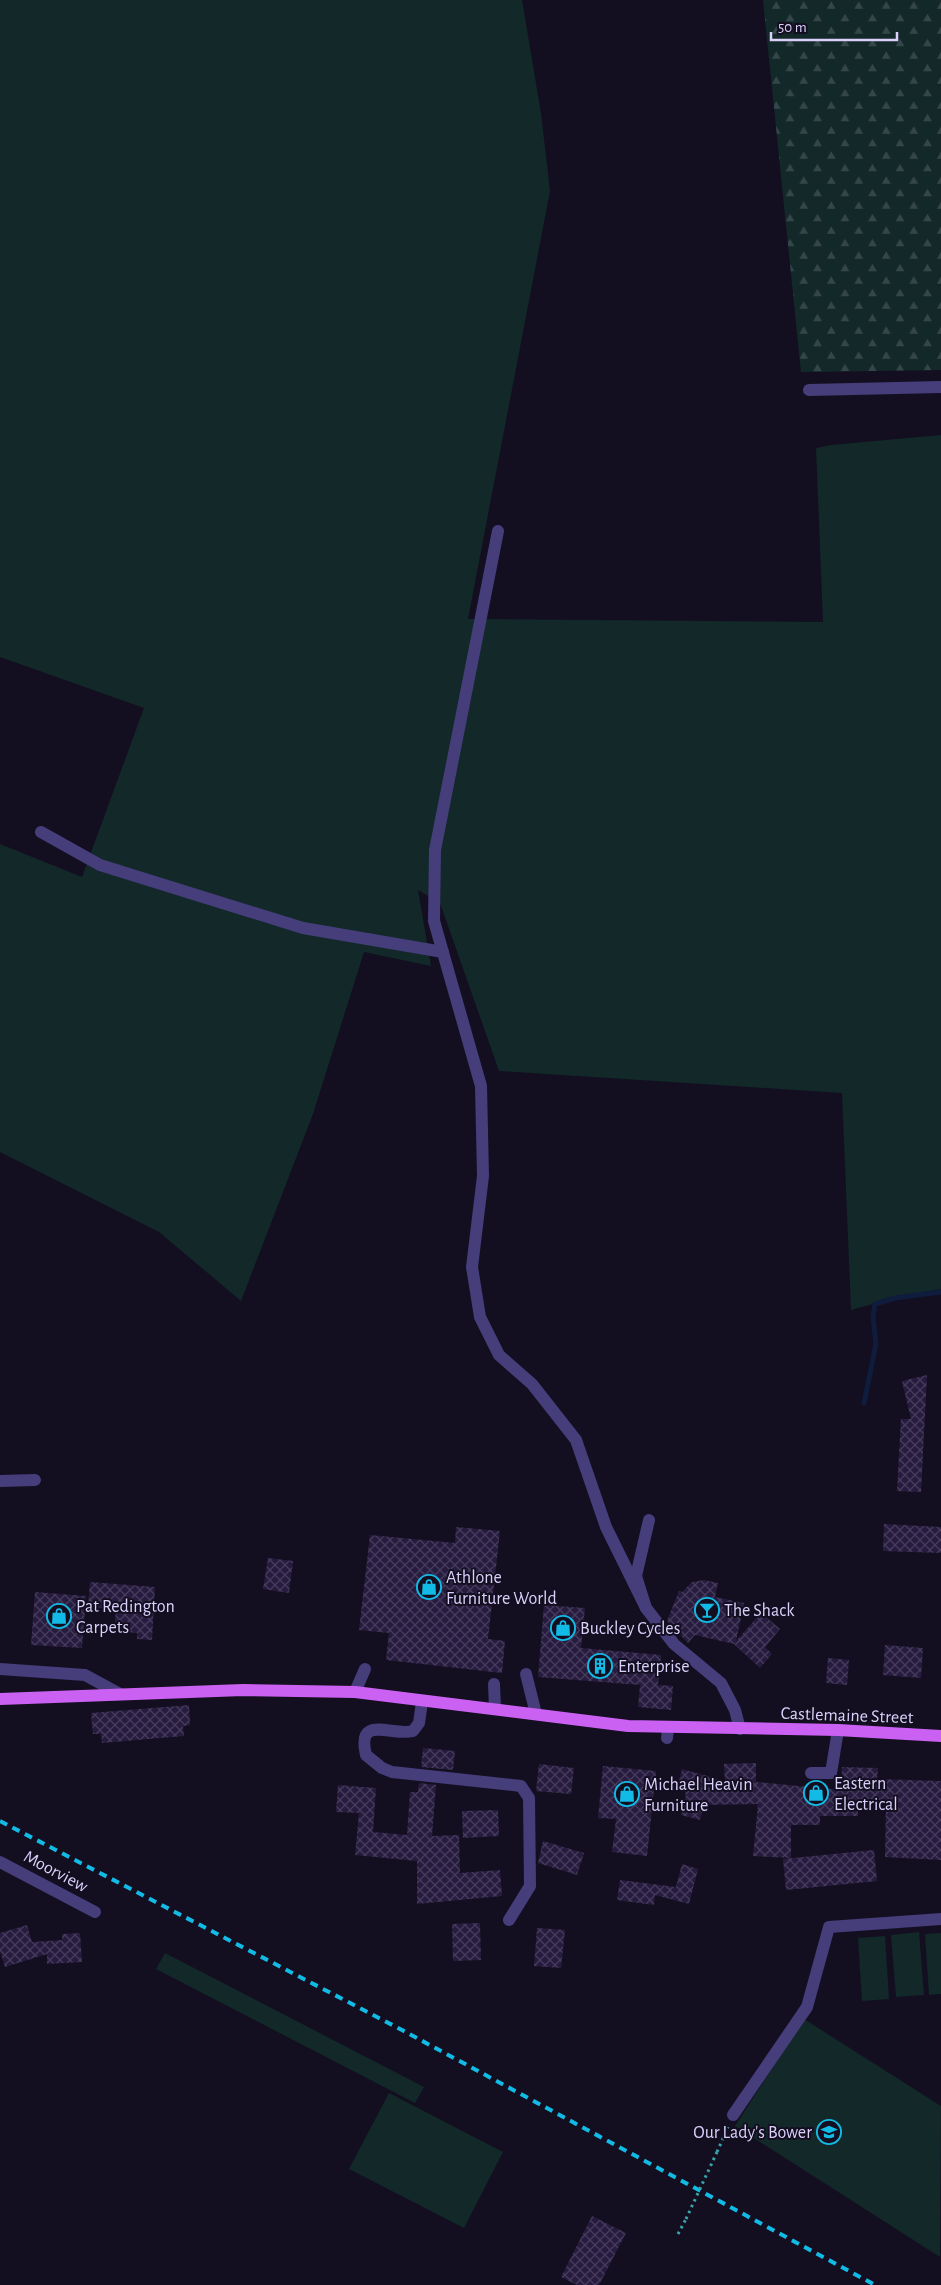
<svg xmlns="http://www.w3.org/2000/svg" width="941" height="2285" viewBox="0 0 941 2285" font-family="'Alegreya Sans',sans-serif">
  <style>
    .green { fill: #122829 }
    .forest { fill: url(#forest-firs) }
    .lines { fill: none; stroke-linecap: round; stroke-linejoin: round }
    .stream { stroke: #0f1c3e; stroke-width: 5 }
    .building { fill: url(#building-cross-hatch) }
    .path { stroke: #37a4a9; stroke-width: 3; stroke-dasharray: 2.5 4; stroke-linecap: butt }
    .minor { stroke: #463d7b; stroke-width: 12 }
    .major { stroke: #cb61f3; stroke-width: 12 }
    .rail { stroke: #12bbe6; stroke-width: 4; stroke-dasharray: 8 6; stroke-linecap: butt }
    .path-bridge { stroke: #37a4a9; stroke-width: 3; stroke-dasharray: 2.5 4; stroke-linecap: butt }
    .labels { text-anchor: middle; stroke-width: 4; stroke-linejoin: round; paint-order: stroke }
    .poi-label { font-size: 18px; fill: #dad1fb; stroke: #130f20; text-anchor: start }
    .street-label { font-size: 18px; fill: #dad1fb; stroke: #130f20 }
  </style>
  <defs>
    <pattern id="forest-firs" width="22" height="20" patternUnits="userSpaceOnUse" patternTransform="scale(1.25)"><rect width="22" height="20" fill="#122829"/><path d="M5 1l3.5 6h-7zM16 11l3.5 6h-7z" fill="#344649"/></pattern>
    <pattern id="building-cross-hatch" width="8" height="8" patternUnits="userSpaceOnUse" patternTransform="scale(1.25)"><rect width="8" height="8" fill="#271c3f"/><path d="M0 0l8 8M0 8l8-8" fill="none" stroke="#463c5c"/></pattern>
  </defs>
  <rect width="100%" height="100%" fill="#130f20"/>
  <!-- green -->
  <g class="green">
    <polygon points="0,0 522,0 541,113 550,191 468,619 823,622 816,448 831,445 941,435 941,1289 895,1298 851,1310 842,1093 499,1071 440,903 418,890 431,966 364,952 313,1114 241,1301 159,1232 0,1152 0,844 82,877 144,708 0,657"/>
    <polygon points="919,1932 924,1995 896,1997 891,1935"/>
    <polygon points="941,1933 941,1994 929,1995 925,1934"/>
    <polygon points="885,1936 889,1999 862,2001 858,1938"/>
    <polygon points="165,1953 424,2087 415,2103 156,1969"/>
    <polygon points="804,2019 941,2106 940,2257 735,2126"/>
    <polygon points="389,2093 503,2152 464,2228 349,2169"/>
  </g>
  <!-- forest -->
  <polygon class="forest" points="763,0 941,0 941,370 801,372"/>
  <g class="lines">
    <!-- stream -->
    <polyline class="stream" points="864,1403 876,1344 873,1317 875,1304 895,1298 941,1292"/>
  </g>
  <!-- building -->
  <g class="building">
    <polygon points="927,1375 921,1492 897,1491 901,1419 911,1419 902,1381"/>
    <polygon points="884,1524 941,1527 941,1553 883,1551"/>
    <polygon points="456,1527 500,1531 488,1639 505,1641 502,1673 386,1660 389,1633 359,1630 370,1535 455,1543"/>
    <polygon points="268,1558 293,1561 289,1593 263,1589"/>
    <polygon points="704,1580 718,1583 715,1597 744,1603 736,1641 761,1613 780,1629 765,1647 772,1654 760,1668 734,1644 695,1635 688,1643 667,1621 679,1591 682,1592 692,1582"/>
    <polygon points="90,1582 155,1587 152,1640 137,1639 137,1633 114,1631 116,1609 88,1607"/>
    <polygon points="35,1592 86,1596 82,1648 31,1645"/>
    <polygon points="544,1605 585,1608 581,1648 661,1655 658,1685 673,1686 671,1710 638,1707 640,1685 538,1677"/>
    <polygon points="885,1645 923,1648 921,1678 883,1675"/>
    <polygon points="828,1658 849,1660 847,1685 826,1683"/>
    <polygon points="189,1705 190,1725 183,1726 184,1736 102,1743 101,1734 93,1734 91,1713"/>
    <polygon points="423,1748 455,1751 453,1770 421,1767"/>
    <polygon points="756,1763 756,1782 841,1790 842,1767 878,1768 877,1779 941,1781 941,1860 885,1857 886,1800 858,1800 858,1816 820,1816 820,1825 791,1825 791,1858 753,1856 758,1804 704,1805 700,1820 681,1815 686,1795 679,1781 682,1769 725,1781 724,1764"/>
    <polygon points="539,1764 574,1768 571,1794 536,1791"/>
    <polygon points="603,1766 656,1771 647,1856 612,1852 616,1819 598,1818"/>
    <polygon points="419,1783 436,1785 432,1836 459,1835 460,1873 500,1870 502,1896 417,1904 417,1861 355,1855 359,1813 336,1812 338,1785 376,1788 373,1832 407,1835 410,1792 418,1792"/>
    <polygon points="498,1810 499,1836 463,1838 462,1811"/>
    <polygon points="543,1841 584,1853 577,1875 538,1863"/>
    <polygon points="874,1850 877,1881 786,1890 783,1859"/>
    <polygon points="682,1864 698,1869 689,1904 655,1895 654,1905 617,1900 620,1880 676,1887"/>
    <polygon points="480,1923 481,1960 453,1961 452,1924"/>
    <polygon points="27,1925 32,1942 62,1940 62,1934 80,1933 82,1962 47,1964 47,1954 5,1967 0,1951 0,1933"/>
    <polygon points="537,1928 565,1930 561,1968 534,1966"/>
    <polygon points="592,2216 626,2233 599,2285 577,2285 561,2277"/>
  </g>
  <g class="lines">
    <!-- path -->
    <g class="path">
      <polyline points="717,2152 728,2127"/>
      <polyline points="678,2234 686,2219"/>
    </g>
    <!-- minor -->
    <g class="minor">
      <polyline points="809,390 941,387"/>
      <polyline points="498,531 435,850 434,921 481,1086 483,1176 472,1267 480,1317 499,1355 532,1384 576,1440 606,1527 646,1608"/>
      <polyline points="41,832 100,865 303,928 443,952"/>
      <polyline points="0,1481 35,1480"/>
      <polyline points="649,1520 636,1576 646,1608 674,1644 721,1683 735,1710 740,1729"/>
      <polyline points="0,1669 85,1675 120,1694"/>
      <polyline points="526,1674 536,1714"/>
      <polyline points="494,1684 495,1708"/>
      <polyline points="355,1692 365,1669"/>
      <path d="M422 1702 419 1723 413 1731C393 1737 356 1713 366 1755L382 1768 392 1772 521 1786 529 1798 530 1886 509 1920"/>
      <polyline points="667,1738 668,1728"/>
      <polyline points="811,1773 831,1773 838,1730"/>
      <polyline points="0,1862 95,1912"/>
      <polyline points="733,2115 807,2007 829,1927 941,1919"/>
    </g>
    <!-- major -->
    <polyline class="major" points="0,1699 243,1690 355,1692 628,1726 838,1730 941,1736"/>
    <!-- rail -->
    <polyline class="rail" points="0,1821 402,2030 875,2285"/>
    <!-- path-bridge -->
    <polyline class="path-bridge" points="686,2219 717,2152"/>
  </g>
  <!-- icons -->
  <defs>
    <symbol id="shop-ring" viewBox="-11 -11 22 22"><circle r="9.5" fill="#130f20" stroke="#12bbe6" stroke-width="1.5"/><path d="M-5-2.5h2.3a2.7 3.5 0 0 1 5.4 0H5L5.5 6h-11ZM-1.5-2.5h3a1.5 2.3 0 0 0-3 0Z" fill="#12bbe6"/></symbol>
    <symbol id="bar-ring" viewBox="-11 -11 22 22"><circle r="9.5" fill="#130f20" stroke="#12bbe6" stroke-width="1.5"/><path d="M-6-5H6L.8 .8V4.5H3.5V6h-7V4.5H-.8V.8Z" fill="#12bbe6"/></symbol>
    <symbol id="building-ring" viewBox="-11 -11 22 22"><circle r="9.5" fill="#130f20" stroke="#12bbe6" stroke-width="1.5"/><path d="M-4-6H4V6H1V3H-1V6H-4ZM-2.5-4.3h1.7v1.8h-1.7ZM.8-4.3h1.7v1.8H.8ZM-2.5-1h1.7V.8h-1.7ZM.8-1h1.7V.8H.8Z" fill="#12bbe6"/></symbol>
    <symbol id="school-ring" viewBox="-11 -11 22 22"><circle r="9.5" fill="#130f20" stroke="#12bbe6" stroke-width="1.5"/><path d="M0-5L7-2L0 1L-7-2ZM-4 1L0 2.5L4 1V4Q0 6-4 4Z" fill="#12bbe6"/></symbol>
  </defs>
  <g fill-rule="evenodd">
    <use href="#shop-ring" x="415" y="1573" width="28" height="28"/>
    <use href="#bar-ring" x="693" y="1596" width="28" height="28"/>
    <use href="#shop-ring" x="45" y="1602" width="28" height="28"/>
    <use href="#shop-ring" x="549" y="1614" width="28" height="28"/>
    <use href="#building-ring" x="586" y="1652" width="28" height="28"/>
    <use href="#shop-ring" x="802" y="1779" width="28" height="28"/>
    <use href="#shop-ring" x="613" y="1780" width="28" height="28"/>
    <use href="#school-ring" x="815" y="2118" width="28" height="28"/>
  </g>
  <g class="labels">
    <!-- poi labels -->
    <g class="poi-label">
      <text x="446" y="1583">Athlone<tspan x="446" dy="21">Furniture World</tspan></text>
      <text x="76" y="1612">Pat Redington<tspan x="76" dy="21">Carpets</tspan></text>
      <text x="724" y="1616">The Shack</text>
      <text x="580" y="1634">Buckley Cycles</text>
      <text x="618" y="1672">Enterprise</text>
      <text x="834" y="1789">Eastern<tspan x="834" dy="21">Electrical</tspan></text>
      <text x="644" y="1790">Michael Heavin<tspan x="644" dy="21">Furniture</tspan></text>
      <text x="812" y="2138" text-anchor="end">Our Lady's Bower</text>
    </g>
    <!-- street labels -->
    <g class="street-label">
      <text transform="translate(847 1715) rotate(2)" y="6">Castlemaine Street</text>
      <text transform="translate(56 1871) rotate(28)" y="6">Moorview</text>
    </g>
  </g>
  <!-- scale -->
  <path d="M771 32v8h126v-8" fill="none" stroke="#dad1fb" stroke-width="2.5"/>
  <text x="778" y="32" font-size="15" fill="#dad1fb" stroke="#130f20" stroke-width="4" paint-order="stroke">50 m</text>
</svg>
